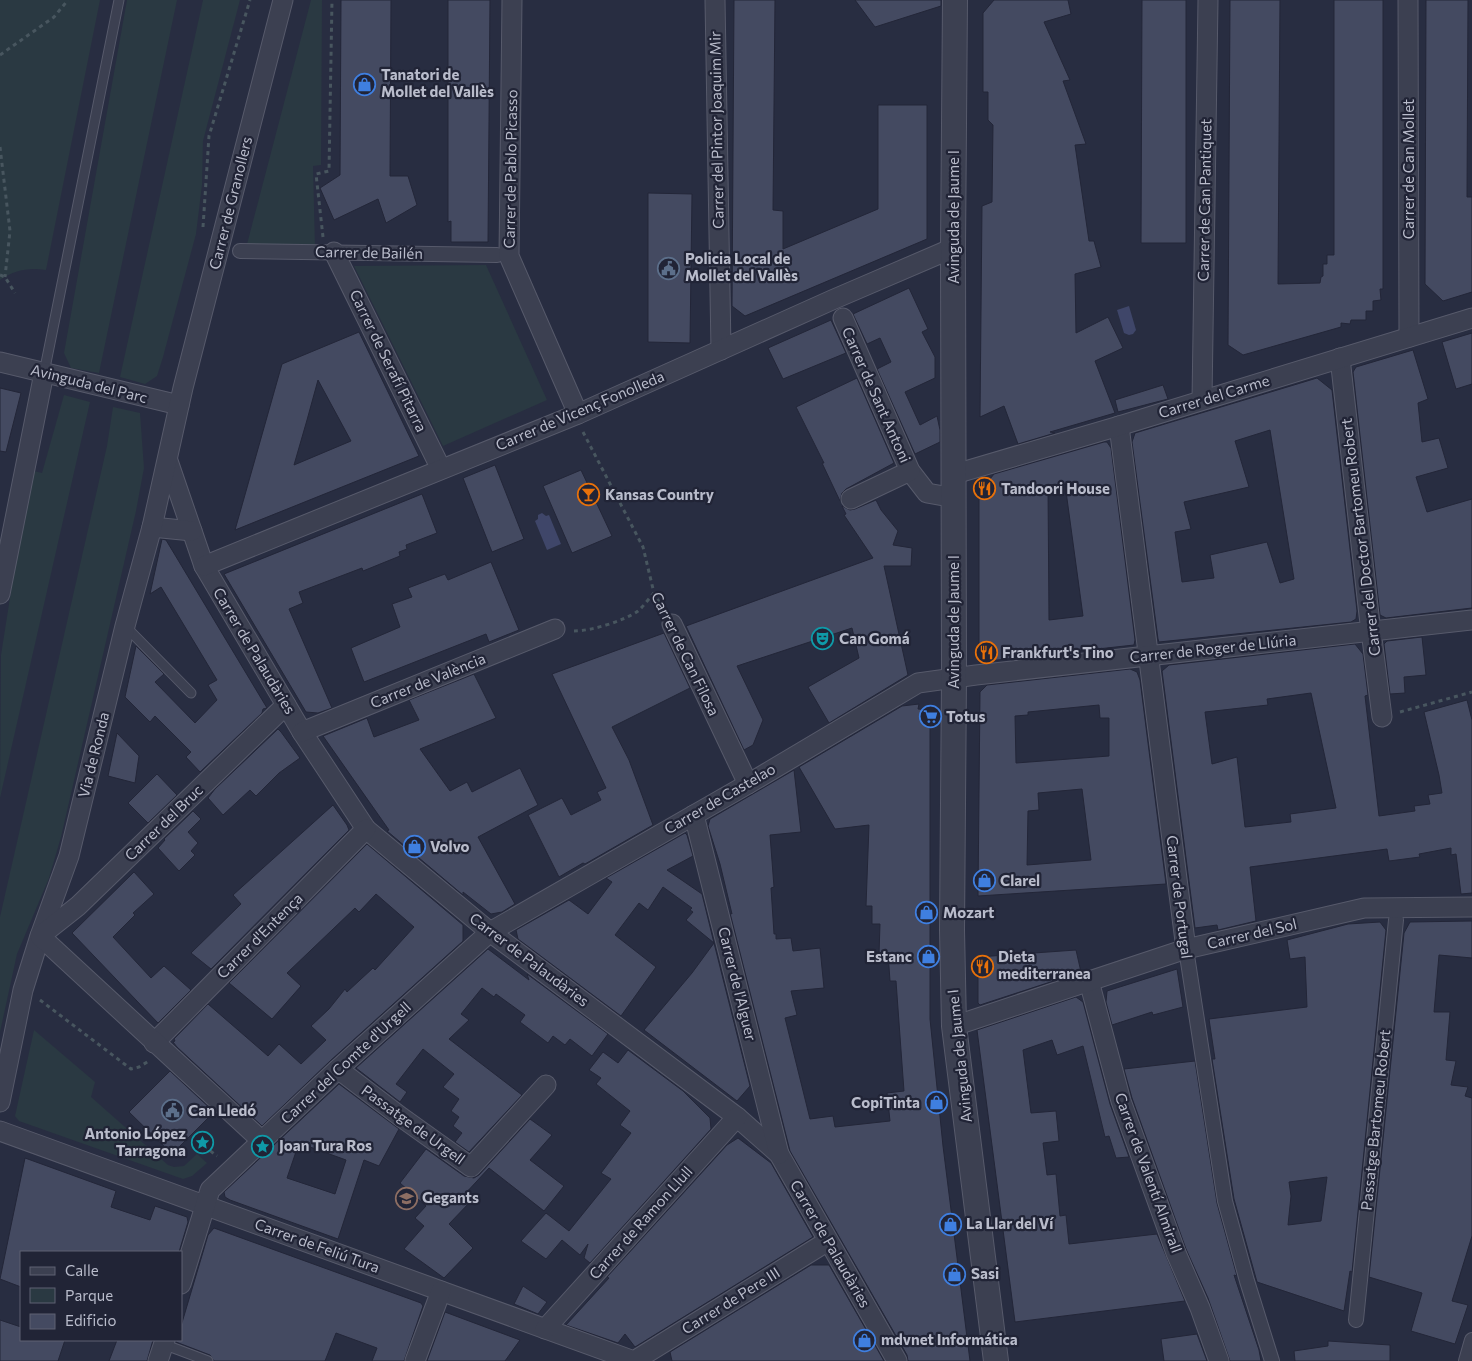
<svg xmlns="http://www.w3.org/2000/svg" width="1472" height="1361" viewBox="0 0 1472 1361" font-family="Commissioner,sans-serif">
  <style>
    .green { fill: #2a3942 }
    .water { fill: #3f4669 }
    .building { fill: #444a61; stroke: #232638; fill-rule: evenodd }
    .lines { fill: none; stroke-linecap: round; stroke-linejoin: round }
    .service-casing { stroke: #575a6b; stroke-width: 11 }
    .pedestrian-casing { stroke: #575a6b; stroke-width: 16 }
    .minor-casing { stroke: #575a6b; stroke-width: 21 }
    .tertiary-casing { stroke: #575a6b; stroke-width: 26 }
    .path { stroke: #48565f; stroke-width: 3; stroke-dasharray: 4 4; stroke-linecap: butt }
    .service { stroke: #3c4051; stroke-width: 9 }
    .pedestrian { stroke: #3c4051; stroke-width: 14 }
    .minor { stroke: #3c4051; stroke-width: 19 }
    .tertiary { stroke: #3c4051; stroke-width: 24 }
    .labels { text-anchor: middle; stroke-width: 4.5; stroke-linejoin: round; paint-order: stroke }
    .poi-label { font-size: 15px; font-weight: bold; fill: #b9bccb; stroke: #212436; text-anchor: start }
    .street-label { font-size: 15px; fill: #b9bccb; stroke: #212436 }
  </style>
  <rect width="100%" height="100%" fill="#282d41"/>
  <!-- green -->
  <g class="green">
    <path d="M0 0H100L46 270C29 267 14 270 0 280Z"/>
    <polygon points="127,0 177,0 99,373 71,368 64,353"/>
    <polygon points="203,0 240,0 203,141 202,185 196,234 163,357 157,376 145,384 120,377"/>
    <polygon points="311,0 322,0 321,165 313,166 315,248 246,248"/>
    <polygon points="486,265 547,400 443,446 354,266"/>
    <polygon points="64,395 90,402 0,798 1,655 30,470 42,473"/>
    <polygon points="113,407 140,413 144,468 136,511 61,837 49,878 17,954 0,1032 0,917 107,446"/>
    <polygon points="34,1030 95,1082 91,1097 168,1165 174,1167 184,1166 197,1154 207,1163 192,1176 183,1179 19,1121 15,1116"/>
  </g>
  <!-- water -->
  <g class="water">
    <polygon points="1129,306 1136,330 1133,334 1129,335 1124,333 1117,310"/>
    <polygon points="542,513 546,516 549,515 561,544 547,550 535,521 538,519 538,515"/>
  </g>
  <!-- building -->
  <g class="building">
    <polygon points="341,0 391,0 390,176 408,176 417,205 386,223 378,199 334,220 320,188 340,175"/>
    <polygon points="448,0 490,0 488,242 451,242 451,221 448,222"/>
    <polygon points="734,0 775,0 773,210 783,211 783,249 878,209 878,105 927,105 927,239 745,316 732,306"/>
    <polygon points="855,0 941,0 941,6 875,27"/>
    <polygon points="994,0 1068,0 1071,14 1044,22 1070,80 1063,81 1086,144 1075,145 1089,241 1094,241 1101,267 1075,274 1076,333 1108,317 1123,348 1095,361 1115,413 1050,432 1055,433 1018,444 1004,406 980,417 982,206 992,202 993,125 988,120 988,92 983,92 983,13"/>
    <polygon points="1142,0 1186,0 1186,243 1141,243"/>
    <polygon points="1230,0 1280,0 1278,284 1320,283 1321,277 1323,276 1323,264 1327,264 1327,255 1334,255 1334,0 1383,0 1383,289 1380,289 1381,300 1373,301 1373,311 1366,311 1366,320 1351,320 1350,324 1341,323 1341,327 1243,355 1228,345"/>
    <polygon points="1426,0 1468,0 1467,197 1472,197 1472,292 1443,301 1425,284"/>
    <polygon points="648,193 692,194 690,343 648,342"/>
    <polygon points="909,288 928,329 922,332 935,357 935,378 905,392 920,425 937,416 940,430 940,442 915,454 877,369 891,362 880,338 867,344 853,314"/>
    <polygon points="831,320 846,353 783,379 768,348"/>
    <path d="M359 332 419 456 235 530 282 364ZM318 380 351 441 294 465 307 420Z"/>
    <polygon points="1472,333 1472,384 1456,389 1442,342"/>
    <polygon points="1413,350 1428,399 1418,403 1422,442 1439,438 1448,468 1416,477 1427,512 1472,499 1472,608 1386,618 1380,615 1353,372 1356,367"/>
    <polygon points="857,378 894,463 846,489 842,493 840,501 822,463 824,463 796,407"/>
    <path d="M1317 378 1332 390 1357 611 1356 619 1351 622 1159 642 1158 639 1132 442 1135 433ZM1270 430 1294 579 1280 583 1267 542 1210 555 1214 578 1182 582 1175 532 1191 529 1184 502 1249 487 1235 441Z"/>
    <polygon points="1163,385 1168,399 1118,412 1115,400"/>
    <polygon points="0,388 21,393 6,452 0,451"/>
    <path d="M1104 442H1107L1111 448 1135 640 1134 645 979 662V493L994 474ZM1065 484 1083 616 1049 620 1048 485Z"/>
    <polygon points="495,465 524,539 492,552 463,478"/>
    <polygon points="581,470 612,536 572,553 543,486"/>
    <polygon points="422,494 437,533 406,545 407,549 399,552 400,556 363,571 362,568 299,592 303,603 289,609 332,708 318,713 306,712 224,574"/>
    <polygon points="876,500 881,510 898,531 893,545 912,548 911,566 884,566 908,675 829,723 808,687 859,658 852,628 737,666 763,720 753,745 744,750 686,626 873,558 844,515 846,514 842,506 850,510 855,509"/>
    <polygon points="162,539 166,540 267,708 263,709 262,713 200,772 186,757 191,752 155,716 150,722 125,697 136,646 164,674 155,682 195,723 217,700 208,685 217,680 161,587 150,594"/>
    <polygon points="491,562 519,630 489,642 486,634 364,682 351,648 400,627 392,604 412,597 408,588 445,574 448,580"/>
    <polygon points="664,633 690,688 612,727 629,760 653,825 585,864 583,863 559,877 528,815 562,798 571,815 601,800 597,792 606,788 552,674"/>
    <polygon points="1422,637 1426,675 1404,677 1405,693 1390,694 1384,644 1387,641"/>
    <path d="M1355 644 1363 654 1368 695 1365 696 1379 816 1415 811 1414 806 1430 804 1428 795 1442 793 1439 775 1424 712 1467 700 1472 720V893L1461 894 1456 854 1451 855V848L1419 854 1420 857 1389 861 1387 849 1250 867 1256 921 1218 930 1217 925 1195 928 1162 671 1169 665ZM1311 693 1336 808 1290 814 1291 822 1245 827 1237 757 1212 764 1205 712 1268 705 1267 699Z"/>
    <path d="M1130 669 1137 672 1140 680 1166 884 978 896 980 692 987 685ZM1099 705 1100 718H1109V756L1016 763 1015 716 1028 715V712ZM1082 789 1091 860 1027 865 1028 811 1039 810 1038 793Z"/>
    <polygon points="474,674 496,718 420,749 450,791 467,782 472,792 520,768 538,805 478,837 515,904 502,912 491,914 463,892 463,895 387,831 389,830 323,736 367,718 374,737 419,720 409,700"/>
    <polygon points="919,704 918,709 930,710 930,1019 943,1146 970,1361 908,1361 907,1355 790,1151 730,913 732,914 720,864 708,826 710,819 794,770 801,832 770,835 774,887 771,888 774,934 776,934 776,939 791,938 793,951 820,948 824,988 791,991 797,1015 785,1018 810,1119 833,1116 835,1127 890,1121 887,1093 904,1091 902,1064 896,981 890,981 888,953 879,954 880,924 872,924 872,906 866,906 869,825 835,829 799,767 902,706"/>
    <polygon points="278,729 281,732 300,758 279,773 256,796 250,790 223,815 208,798 215,789"/>
    <polygon points="117,733 139,756 135,783 108,776"/>
    <polygon points="157,774 177,795 148,823 128,803"/>
    <polygon points="333,805 347,825 349,830 211,969 191,953 241,904 233,895"/>
    <polygon points="193,811 201,819 188,832 198,843 191,851 195,855 179,871 158,848 165,840 164,839"/>
    <polygon points="685,833 687,835 693,856 667,870 702,894 714,943 686,920 693,912 690,910 692,908 663,887 648,910 639,903 615,935 656,967 621,1016 518,939 516,930 569,900 588,914 612,882 606,878"/>
    <polygon points="367,844 463,925 463,941 330,1061 262,1126 177,1047 173,1042 175,1041 174,1039 208,1004 268,1056 279,1044 301,1064 326,1040 311,1026 329,1009 345,989 347,992 373,968 375,970 414,927 376,894 359,912 355,908 287,973 301,986 272,1019 229,983"/>
    <polygon points="134,872 154,894 133,913 135,915 113,937 151,978 164,966 191,990 158,1023 72,933"/>
    <polygon points="1472,921 1472,958 1439,955 1434,1012 1450,1012 1446,1060 1456,1061 1451,1085 1468,1087 1465,1096 1472,1098 1472,1236 1452,1301 1468,1305 1455,1344 1411,1331 1422,1293 1369,1277 1404,933 1410,922"/>
    <path d="M1380 922 1386 930 1352 1272 1350 1271 1344 1311 1257 1282 1234 1199 1212 1059H1215L1209 1019 1307 1007 1305 957 1290 959 1287 940 1348 924ZM1327 1177 1321 1221 1288 1225 1291 1196 1289 1182Z"/>
    <polygon points="714,943 750,1086 737,1101 644,1030 692,973"/>
    <polygon points="488,949 529,980 527,974 608,1034 592,1056 570,1039 565,1045 553,1036 548,1043 520,1022 525,1015 496,994 494,997 482,988 461,1014 469,1020 449,1039 522,1095 469,1152 455,1142 462,1133 453,1126 459,1117 451,1111 459,1099 443,1087 454,1074 423,1049 396,1084 407,1092 400,1102 356,1068"/>
    <polygon points="1076,950 1081,972 980,1005 978,1003 978,957"/>
    <polygon points="1177,969 1183,1007 1153,1015 1152,1012 1112,1025 1106,1002 1107,991"/>
    <polygon points="1076,997 1083,1002 1110,1104 1129,1157 1116,1158 1109,1136 1105,1137 1083,1046 1057,1055 1052,1040 1023,1050 1031,1113 1056,1111 1059,1141 1043,1143 1047,1175 1056,1174 1060,1216 1066,1215 1069,1244 1157,1234 1185,1301 1015,1322 977,1030"/>
    <polygon points="628,1050 683,1091 710,1118 711,1129 590,1263 584,1258 588,1244 580,1255 562,1240 546,1259 521,1241 546,1213 569,1231 611,1179 601,1173 631,1133 620,1125 630,1111 596,1084 601,1078 589,1070 603,1052 618,1063"/>
    <polygon points="1195,1061 1217,1203 1237,1276 1234,1275 1259,1350 1261,1361 1230,1361 1208,1298 1186,1249 1132,1098 1124,1069"/>
    <polygon points="170,1071 214,1112 172,1154 129,1112"/>
    <path d="M339 1084 399 1129 379 1166 364 1160 338 1239 230 1200 225 1197 224 1192ZM299 1143 346 1160 335 1194 287 1178Z"/>
    <polygon points="530,1119 552,1135 530,1160 564,1186 544,1211 489,1168 464,1195 471,1201 449,1224 473,1248 444,1278 404,1249 424,1226 415,1218 426,1206 400,1183 426,1149 464,1176 474,1178 479,1175"/>
    <polygon points="738,1138 771,1163 813,1237 635,1347 625,1334 618,1343 566,1325 609,1278 607,1277 727,1145"/>
    <polygon points="25,1158 116,1191 111,1207 150,1220 155,1206 187,1217 188,1222 179,1252 21,1252 21,1287 0,1279"/>
    <polygon points="214,1228 421,1303 423,1306 404,1361 372,1361 377,1348 336,1333 325,1361 214,1361 210,1355 176,1342 176,1340 181,1340 181,1326 203,1252 208,1235"/>
    <polygon points="811,1265 829,1265 884,1361 672,1361 670,1352"/>
    <polygon points="523,1286 547,1302 538,1314 514,1304"/>
    <polygon points="445,1312 469,1321 520,1340 505,1361 427,1361"/>
    <polygon points="0,1320 21,1327 21,1340 65,1340 58,1361 0,1361"/>
    <polygon points="1197,1334 1207,1361 1164,1361 1161,1339"/>
    <polygon points="117,1340 153,1340 147,1361 109,1361"/>
    <polygon points="1328,1341 1390,1345 1390,1361 1295,1361 1294,1351 1328,1346"/>
  </g>
  <g class="lines">
    <defs>
      <g id="service">
        <polyline points="44,373 119,0"/>
        <polyline points="125,626 191,693"/>
        <polyline points="163,1344 208,1361"/>
      </g>
      <g id="pedestrian">
        <polyline points="240,251 497,255"/>
        <polyline points="1186,949 1225,1201 1247,1281 1272,1361"/>
        <polyline points="1356,1320 1396,920"/>
        <polyline points="1466,1361 1472,1340"/>
      </g>
      <g id="minor">
        <polyline points="512,0 509,256 578,414"/>
        <polyline points="715,0 721,350"/>
        <polyline points="1408,0 1409,337"/>
        <polyline points="334,252 441,469"/>
        <polyline points="843,318 910,471 927,493 955,498"/>
        <polyline points="1340,358 1369,615 1382,717"/>
        <polyline points="0,362 179,405"/>
        <polyline points="1202,400 1208,0"/>
        <polyline points="1119,426 1186,949"/>
        <polyline points="168,461 204,566 302,732 366,829 490,932 737,1117 779,1154 897,1361"/>
        <polyline points="955,474 1119,426 1472,318"/>
        <polyline points="851,499 910,471"/>
        <polyline points="152,527 192,531"/>
        <polyline points="204,566 578,414 832,300 953,248"/>
        <polyline points="0,594 44,373"/>
        <polyline points="672,624 748,784"/>
        <polyline points="302,732 555,629"/>
        <polyline points="694,815 779,1154"/>
        <polyline points="1089,981 1121,1101 1176,1253 1200,1308 1219,1361"/>
        <polyline points="954,1026 1186,949 1364,908 1472,907"/>
        <polyline points="154,1043 366,829"/>
        <polyline points="338,1069 401,1117 471,1167 546,1085"/>
        <polyline points="0,1102 23,990 40,936 69,856 125,626 152,527 183,388 283,0"/>
        <polyline points="0,1131 634,1361 828,1241"/>
        <polyline points="262,1141 40,936 78,906 286,705"/>
        <polyline points="181,1284 210,1190 338,1069 490,932 748,784 918,683 976,675 1472,620"/>
        <polyline points="545,1329 737,1117"/>
        <polyline points="158,1361 165,1340"/>
        <polyline points="415,1361 441,1291"/>
      </g>
      <polyline id="tertiary" points="955,0 953,248 954,677 952,930 954,1026 996,1361"/>
    </defs>
    <!-- service casing -->
    <use href="#service" class="service-casing"/>
    <!-- pedestrian casing -->
    <use href="#pedestrian" class="pedestrian-casing"/>
    <!-- minor casing -->
    <use href="#minor" class="minor-casing"/>
    <!-- tertiary casing -->
    <use href="#tertiary" class="tertiary-casing"/>
    <!-- path -->
    <g class="path">
      <polyline points="0,55 54,17 68,0"/>
      <polyline points="0,147 10,231 5,277"/>
      <polyline points="203,227 209,136 250,0"/>
      <polyline points="323,237 316,174 329,171 332,0"/>
      <polyline points="0,275 5,277 15,293"/>
      <polyline points="583,432 643,547 654,593 662,607"/>
      <path d="M574 631C591 631 624 621 638 611 644 606 649 598 654 593"/>
      <polyline points="1400,712 1472,692"/>
      <polyline points="40,1000 131,1069 139,1067 149,1061"/>
      <polyline points="204,1146 217,1156"/>
    </g>
    <!-- service -->
    <use href="#service" class="service"/>
    <!-- pedestrian -->
    <use href="#pedestrian" class="pedestrian"/>
    <!-- minor -->
    <use href="#minor" class="minor"/>
    <!-- tertiary -->
    <use href="#tertiary" class="tertiary"/>
  </g>
  <!-- icons -->
  <defs>
    <symbol id="shop-ring" viewBox="-11 -11 22 22"><circle r="9.5" fill="#212436" stroke="#3f7fe0" stroke-width="1.5"/><path d="M-5-2.5h2.3a2.7 3.5 0 0 1 5.4 0H5L5.5 6h-11ZM-1.5-2.5h3a1.5 2.3 0 0 0-3 0Z" fill="#3f7fe0"/></symbol>
    <symbol id="civic-ring" viewBox="-11 -11 22 22"><circle r="9.5" fill="#212436" stroke="#5c6f8a" stroke-width="1.5"/><path d="M-.6-6.5H3V-4.5H.6V-3L4-1V1h2V6H-6V1h2V-1L-.6-3ZM-1.2 2.5V6h2.4V2.5Z" fill="#5c6f8a"/></symbol>
    <symbol id="restaurant-ring" viewBox="-11 -11 22 22"><circle r="9.5" fill="#212436" stroke="#e8710a" stroke-width="1.5"/><path d="M-5-6h1v4h1v-4h1v4h1v-4h1v5L-1.5 .5V6h-2V.5L-5-1ZM5-6V6H3V1.5H1.5Q1.5-4 5-6Z" fill="#e8710a"/></symbol>
    <symbol id="bar-ring" viewBox="-11 -11 22 22"><circle r="9.5" fill="#212436" stroke="#e8710a" stroke-width="1.5"/><path d="M-6-5H6L.8 .8V4.5H3.5V6h-7V4.5H-.8V.8Z" fill="#e8710a"/></symbol>
    <symbol id="theatre-ring" viewBox="-11 -11 22 22"><circle r="9.5" fill="#212436" stroke="#0f9aa8" stroke-width="1.5"/><path d="M-5-5.5Q0-4 5-5.5V0Q5 5 0 6Q-5 5-5 0ZM-3.3-2.5H-1v1.5H-3.3ZM1-2.5H3.3v1.5H1ZM-2.8 1Q0 5.5 2.8 1Z" fill="#0f9aa8"/></symbol>
    <symbol id="supermarket-ring" viewBox="-11 -11 22 22"><circle r="9.5" fill="#212436" stroke="#3f7fe0" stroke-width="1.5"/><path d="M-6-5.5h2.5l.6 2H6L4.5 2H-2.5L-4.4-4H-6ZM-1.5 3.2a1.3 1.3 0 1 0 .1 0ZM3 3.2a1.3 1.3 0 1 0 .1 0Z" fill="#3f7fe0"/></symbol>
    <symbol id="sight-ring" viewBox="-11 -11 22 22"><circle r="9.5" fill="#212436" stroke="#0f9aa8" stroke-width="1.5"/><path d="M0-6L1.8-2.2L6-1.7L2.9 1.2L3.7 5.4L0 3.3L-3.7 5.4L-2.9 1.2L-6-1.7L-1.8-2.2Z" fill="#0f9aa8"/></symbol>
    <symbol id="school-ring" viewBox="-11 -11 22 22"><circle r="9.5" fill="#212436" stroke="#8d6e63" stroke-width="1.5"/><path d="M0-5L7-2L0 1L-7-2ZM-4 1L0 2.5L4 1V4Q0 6-4 4Z" fill="#8d6e63"/></symbol>
  </defs>
  <g fill-rule="evenodd">
    <use href="#shop-ring" x="352" y="72" width="25" height="25"/>
    <use href="#civic-ring" x="656" y="256" width="25" height="25"/>
    <use href="#restaurant-ring" x="972" y="476" width="25" height="25"/>
    <use href="#bar-ring" x="576" y="482" width="25" height="25"/>
    <use href="#theatre-ring" x="810" y="626" width="25" height="25"/>
    <use href="#restaurant-ring" x="974" y="640" width="25" height="25"/>
    <use href="#supermarket-ring" x="918" y="704" width="25" height="25"/>
    <use href="#shop-ring" x="402" y="834" width="25" height="25"/>
    <use href="#shop-ring" x="972" y="868" width="25" height="25"/>
    <use href="#shop-ring" x="914" y="900" width="25" height="25"/>
    <use href="#shop-ring" x="916" y="944" width="25" height="25"/>
    <use href="#restaurant-ring" x="970" y="954" width="25" height="25"/>
    <use href="#shop-ring" x="924" y="1090" width="25" height="25"/>
    <use href="#civic-ring" x="160" y="1098" width="25" height="25"/>
    <use href="#sight-ring" x="190" y="1130" width="25" height="25"/>
    <use href="#sight-ring" x="250" y="1134" width="25" height="25"/>
    <use href="#school-ring" x="394" y="1186" width="25" height="25"/>
    <use href="#shop-ring" x="938" y="1212" width="25" height="25"/>
    <use href="#shop-ring" x="942" y="1262" width="25" height="25"/>
    <use href="#shop-ring" x="852" y="1328" width="25" height="25"/>
  </g>
  <g class="labels">
    <!-- poi labels -->
    <g class="poi-label">
      <text x="381" y="80">Tanatori de<tspan x="381" dy="17">Mollet del Vallès</tspan></text>
      <text x="685" y="264">Policia Local de<tspan x="685" dy="17">Mollet del Vallès</tspan></text>
      <text x="1001" y="494">Tandoori House</text>
      <text x="605" y="500">Kansas Country</text>
      <text x="839" y="644">Can Gomá</text>
      <text x="1002" y="658">Frankfurt's Tino</text>
      <text x="946" y="722">Totus</text>
      <text x="430" y="852">Volvo</text>
      <text x="1000" y="886">Clarel</text>
      <text x="943" y="918">Mozart</text>
      <text x="912" y="962" text-anchor="end">Estanc</text>
      <text x="998" y="962">Dieta<tspan x="998" dy="17">mediterranea</tspan></text>
      <text x="920" y="1108" text-anchor="end">CopiTinta</text>
      <text x="188" y="1116">Can Lledó</text>
      <text x="186" y="1139" text-anchor="end">Antonio López<tspan x="186" dy="17">Tarragona</tspan></text>
      <text x="279" y="1151">Joan Tura Ros</text>
      <text x="422" y="1203">Gegants</text>
      <text x="966" y="1229">La Llar del Ví</text>
      <text x="971" y="1279">Sasi</text>
      <text x="881" y="1345">mdvnet Informática</text>
    </g>
    <!-- street labels -->
    <g class="street-label">
      <text transform="translate(717 130) rotate(-91)" y="5">Carrer del Pintor Joaquim Mir</text>
      <text transform="translate(511 169) rotate(-89)" y="5">Carrer de Pablo Picasso</text>
      <text transform="translate(1409 169) rotate(-90)" y="5">Carrer de Can Mollet</text>
      <text transform="translate(1205 200) rotate(-89)" y="5">Carrer de Can Pantiquet</text>
      <text transform="translate(231 203) rotate(-76)" y="5">Carrer de Granollers</text>
      <text transform="translate(954 217) rotate(-90)" y="5">Avinguda de Jaume I</text>
      <text transform="translate(369 253) rotate(1)" y="5">Carrer de Bailén</text>
      <text transform="translate(388 361) rotate(64)" y="5">Carrer de Serafí Pitarra</text>
      <text transform="translate(89 384) rotate(14)" y="5">Avinguda del Parc</text>
      <text transform="translate(876 395) rotate(66)" y="5">Carrer de Sant Antoni</text>
      <text transform="translate(1214 397) rotate(-17)" y="5">Carrer del Carme</text>
      <text transform="translate(580 411) rotate(-23)" y="5">Carrer de Vicenç Fonolleda</text>
      <text transform="translate(1361 537) rotate(-97)" y="5">Carrer del Doctor Bartomeu Robert</text>
      <text transform="translate(954 622) rotate(-90)" y="5">Avinguda de Jaume I</text>
      <text transform="translate(1213 649) rotate(-6)" y="5">Carrer de Roger de Llúria</text>
      <text transform="translate(254 651) rotate(59)" y="5">Carrer de Palaudàries</text>
      <text transform="translate(685 654) rotate(64)" y="5">Carrer de Can Filosa</text>
      <text transform="translate(428 681) rotate(-22)" y="5">Carrer de València</text>
      <text transform="translate(94 755) rotate(-76)" y="5">Via de Ronda</text>
      <text transform="translate(720 799) rotate(-30)" y="5">Carrer de Castelao</text>
      <text transform="translate(164 823) rotate(-44)" y="5">Carrer del Bruc</text>
      <text transform="translate(1179 897) rotate(83)" y="5">Carrer de Portugal</text>
      <text transform="translate(1252 934) rotate(-13)" y="5">Carrer del Sol</text>
      <text transform="translate(260 936) rotate(-45)" y="5">Carrer d'Entença</text>
      <text transform="translate(529 960) rotate(37)" y="5">Carrer de Palaudàries</text>
      <text transform="translate(737 984) rotate(76)" y="5">Carrer de l'Alguer</text>
      <text transform="translate(960 1056) rotate(-96)" y="5">Avinguda de Jaume I</text>
      <text transform="translate(346 1063) rotate(-43)" y="5">Carrer del Comte d'Urgell</text>
      <text transform="translate(1376 1120) rotate(-84)" y="5">Passatge Bartomeu Robert</text>
      <text transform="translate(413 1125) rotate(36)" y="5">Passatge de Urgell</text>
      <text transform="translate(1148 1173) rotate(70)" y="5">Carrer de Valentí Almirall</text>
      <text transform="translate(641 1223) rotate(-48)" y="5">Carrer de Ramon Llull</text>
      <text transform="translate(830 1244) rotate(60)" y="5">Carrer de Palaudàries</text>
      <text transform="translate(317 1246) rotate(20)" y="5">Carrer de Feliú Tura</text>
      <text transform="translate(731 1301) rotate(-32)" y="5">Carrer de Pere III</text>
    </g>
  </g>
  <!-- legend -->
  <rect x="20" y="1251" width="162" height="90" fill="#212436" stroke="#5e6172"/>
  <rect x="30" y="1267" width="25" height="8" fill="#3c4051" stroke="#5e6172"/>
  <text x="65" y="1276" font-size="15" fill="#b9bccb">Calle</text>
  <rect x="30" y="1288" width="25" height="15" fill="#2a3942" stroke="#5e6172"/>
  <text x="65" y="1301" font-size="15" fill="#b9bccb">Parque</text>
  <rect x="30" y="1314" width="25" height="15" fill="#444a61" stroke="#5e6172"/>
  <text x="65" y="1326" font-size="15" fill="#b9bccb">Edificio</text>
</svg>
